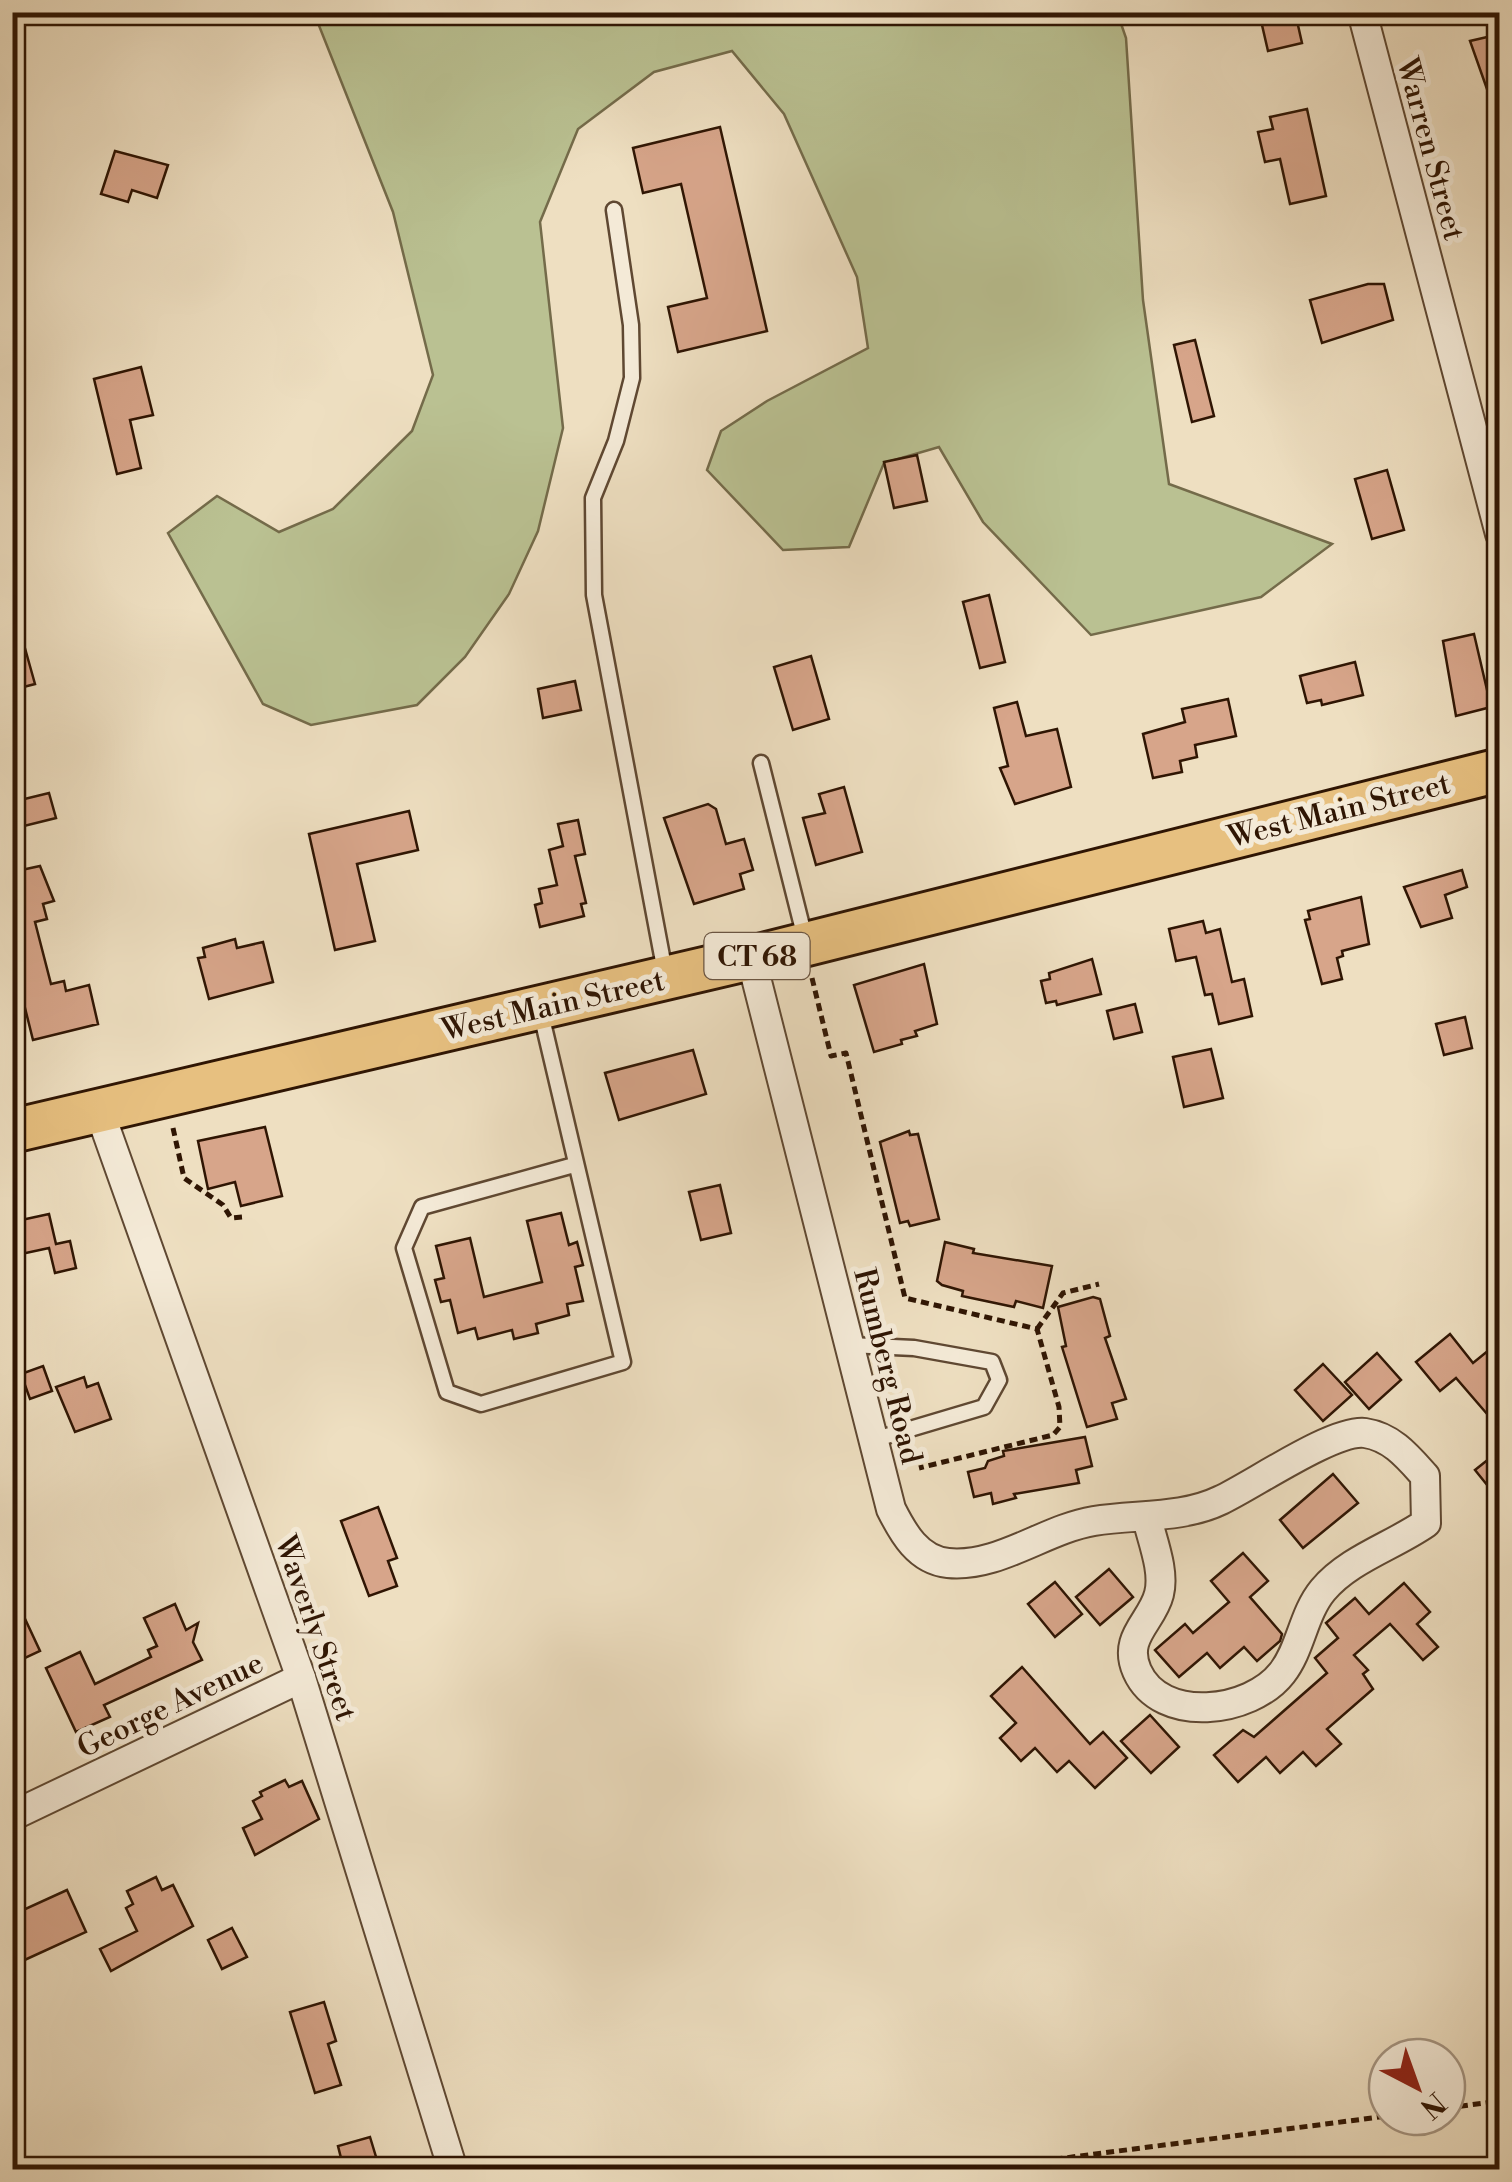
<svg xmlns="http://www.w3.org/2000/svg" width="1512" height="2182" viewBox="0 0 1512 2182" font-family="'Libre Bodoni',serif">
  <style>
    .green { fill: #bac192; stroke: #746b4a; stroke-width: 2.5 }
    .building { fill: #d7a58a; stroke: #2f1503; stroke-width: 2.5 }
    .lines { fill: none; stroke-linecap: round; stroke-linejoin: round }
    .service-casing { stroke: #5f4832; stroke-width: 19 }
    .minor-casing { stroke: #5f4832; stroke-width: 32 }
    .primary-casing { stroke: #2f1503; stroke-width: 48 }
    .path { stroke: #2f1503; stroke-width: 5; stroke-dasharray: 8 5; stroke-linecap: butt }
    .service { stroke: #f4ead7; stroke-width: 14 }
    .minor { stroke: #f4ead7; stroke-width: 28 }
    .primary { stroke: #e7c080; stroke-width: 42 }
    .labels { text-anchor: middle; stroke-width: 10; stroke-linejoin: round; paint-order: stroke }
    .shield { fill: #f4ead7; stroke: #6a5543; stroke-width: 2.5 }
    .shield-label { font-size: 28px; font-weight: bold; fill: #2f1503 }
    .street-label { font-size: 30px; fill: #2f1503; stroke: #f4ead7 }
  </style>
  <rect width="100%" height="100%" fill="#eedfc1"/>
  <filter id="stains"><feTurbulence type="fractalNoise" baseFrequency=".002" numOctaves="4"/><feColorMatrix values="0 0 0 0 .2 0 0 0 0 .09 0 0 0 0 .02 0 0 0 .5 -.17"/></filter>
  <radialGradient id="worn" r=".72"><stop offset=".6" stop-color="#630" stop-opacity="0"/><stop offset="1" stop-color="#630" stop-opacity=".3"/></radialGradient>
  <!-- green -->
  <polygon class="green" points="1117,12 1126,38 1143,300 1169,484 1332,544 1261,597 1091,635 983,522 939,447 884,463 849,547 783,550 707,470 721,431 767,401 868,348 857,277 784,114 732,51 654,72 578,129 540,222 563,428 538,531 509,594 465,657 417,705 311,725 263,704 168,533 217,496 279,532 333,509 412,431 433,375 393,212 314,13"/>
  <!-- building -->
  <g class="building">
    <polygon points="1259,12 1295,12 1302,43 1268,51"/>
    <polygon points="1500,34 1500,105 1493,106 1470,41"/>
    <polygon points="1307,109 1326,196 1290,204 1280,159 1265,162 1258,132 1273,129 1270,117"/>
    <polygon points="720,127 767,331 678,352 668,307 707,298 681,184 643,193 633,148"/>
    <polygon points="115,151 168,165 157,198 132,190 128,202 101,194"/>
    <polygon points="1368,284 1384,284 1393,320 1322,343 1310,300"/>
    <polygon points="1195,340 1214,416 1192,422 1174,345"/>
    <polygon points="141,367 153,415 130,420 141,468 117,474 94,379"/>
    <polygon points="917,455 927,501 894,508 884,462"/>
    <polygon points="1387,470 1404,530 1372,539 1355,479"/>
    <polygon points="989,595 1005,662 980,668 963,602"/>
    <polygon points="12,627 19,627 35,684 12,690"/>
    <polygon points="1474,634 1491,707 1456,716 1443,641"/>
    <polygon points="811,656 829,719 793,730 774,667"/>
    <polygon points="1355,662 1363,695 1322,705 1321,700 1307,703 1300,676"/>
    <polygon points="575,681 581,710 543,718 538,689"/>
    <polygon points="1228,699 1236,736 1195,745 1197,757 1180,761 1182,772 1153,778 1143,734 1185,722 1182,709"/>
    <polygon points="1017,702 1026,736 1057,729 1071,787 1015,804 1000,768 1008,766 994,708"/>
    <polygon points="844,787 862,852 816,865 803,818 825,813 819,794"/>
    <polygon points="49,793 56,818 12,829 12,802"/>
    <polygon points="708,804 716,809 726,844 744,839 753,870 740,874 744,889 694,904 664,818"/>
    <polygon points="409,811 418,850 357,864 375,941 335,950 309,834"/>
    <polygon points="578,820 585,854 575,856 586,903 581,904 584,916 540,927 535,905 542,903 539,889 557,885 549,850 563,846 558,824"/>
    <polygon points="40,866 54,901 43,904 47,919 35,922 51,984 64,981 66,991 89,985 98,1024 33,1040 12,956 12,872"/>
    <polygon points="1462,870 1467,887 1445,895 1452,918 1421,927 1404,887"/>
    <polygon points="1361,897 1369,944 1342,951 1343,956 1337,958 1342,979 1322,984 1305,920 1310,919 1308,911"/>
    <polygon points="1203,921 1206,933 1220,929 1232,982 1244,979 1252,1016 1219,1024 1212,994 1205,995 1196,957 1176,961 1169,929"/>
    <polygon points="235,939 237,948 263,942 273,982 209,999 198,958 205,957 203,948"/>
    <polygon points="1092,959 1101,994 1057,1005 1056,1001 1046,1003 1041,981 1050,979 1049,973"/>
    <polygon points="924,964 937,1024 915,1031 917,1036 901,1040 902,1044 874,1052 854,985"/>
    <polygon points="1135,1004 1142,1032 1114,1039 1107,1011"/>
    <polygon points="1465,1017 1472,1048 1444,1055 1436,1024"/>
    <polygon points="1211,1049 1223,1098 1184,1107 1173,1057"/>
    <polygon points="693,1050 706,1094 619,1120 605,1073"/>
    <polygon points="265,1127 282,1196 241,1206 235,1182 208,1189 198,1141"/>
    <polygon points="909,1131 910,1135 918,1134 939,1219 910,1226 908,1221 900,1223 880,1142"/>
    <polygon points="720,1185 731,1233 701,1240 689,1192"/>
    <polygon points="561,1213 569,1245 577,1242 583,1265 575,1267 583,1301 567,1304 569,1315 536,1324 538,1333 514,1339 512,1330 478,1339 475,1328 458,1333 450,1300 441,1302 435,1280 444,1278 436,1246 470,1238 484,1297 542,1282 527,1221"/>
    <polygon points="49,1214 56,1244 70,1241 76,1268 55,1273 49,1248 12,1256 12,1222"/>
    <polygon points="945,1242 974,1249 973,1253 1052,1266 1043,1308 1016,1301 1014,1307 962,1296 963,1291 942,1285 937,1281"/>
    <polygon points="1093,1297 1100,1299 1110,1336 1105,1338 1126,1399 1112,1403 1117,1419 1087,1427 1062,1347 1066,1346 1058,1307"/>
    <polygon points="1450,1334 1473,1363 1489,1350 1500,1362 1500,1429 1456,1378 1440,1391 1416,1362"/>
    <polygon points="1377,1353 1401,1380 1369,1409 1345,1382"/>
    <polygon points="1323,1364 1352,1395 1323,1421 1295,1390"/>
    <polygon points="43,1366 52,1391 30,1399 21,1374"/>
    <polygon points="84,1377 87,1387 98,1383 111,1419 75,1432 56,1387"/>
    <polygon points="1085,1437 1092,1466 1076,1470 1079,1483 1014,1494 1016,1498 993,1504 991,1493 974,1497 968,1472 985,1468 988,1461 1004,1456 1003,1451"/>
    <polygon points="1500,1450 1500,1501 1475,1470"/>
    <polygon points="1333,1474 1358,1503 1303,1548 1280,1520"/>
    <polygon points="378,1507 397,1558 388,1561 397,1586 369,1596 341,1521"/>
    <polygon points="1243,1553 1268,1581 1250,1597 1282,1634 1280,1641 1257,1661 1244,1647 1220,1668 1207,1653 1179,1677 1155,1650 1185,1624 1193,1633 1229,1602 1211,1581"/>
    <polygon points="1109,1569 1133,1597 1100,1625 1076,1597"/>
    <polygon points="1055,1582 1082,1614 1055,1637 1028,1604"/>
    <polygon points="1404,1583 1430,1612 1417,1624 1438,1647 1423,1660 1390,1624 1354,1655 1368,1670 1363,1674 1373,1689 1327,1729 1341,1744 1316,1766 1303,1752 1280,1773 1266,1757 1238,1782 1214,1755 1243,1730 1254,1737 1327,1673 1315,1658 1338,1638 1326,1623 1355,1598 1369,1614"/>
    <polygon points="12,1591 40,1651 12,1664"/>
    <polygon points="175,1604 186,1630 198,1623 193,1642 202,1660 104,1705 110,1717 76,1732 46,1668 80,1652 95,1684 151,1657 148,1650 157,1646 144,1618"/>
    <polygon points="1022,1667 1090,1744 1103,1732 1127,1758 1095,1788 1069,1761 1057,1772 1035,1748 1021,1761 1000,1738 1016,1723 991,1696"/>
    <polygon points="1150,1715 1179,1747 1151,1773 1121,1741"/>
    <polygon points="285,1780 289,1787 302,1781 319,1819 255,1855 243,1828 262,1819 253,1801 262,1796 260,1792"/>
    <polygon points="156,1877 162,1890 173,1885 193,1926 111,1971 100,1949 137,1931 126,1908 133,1904 127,1891"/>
    <polygon points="67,1890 86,1932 18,1963 12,1951 12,1915"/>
    <polygon points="232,1928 247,1957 222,1969 208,1940"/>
    <polygon points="324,2002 336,2041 328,2044 341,2085 315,2093 290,2012"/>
    <polygon points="370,2137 380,2170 344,2170 338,2146"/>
  </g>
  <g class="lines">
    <defs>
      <g id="service">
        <polyline points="614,210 631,325 632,378 616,441 593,498 594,595 665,972"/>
        <polyline points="761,763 805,938"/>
        <polyline points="541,1014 623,1362 481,1404 447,1392 404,1248 422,1207 574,1165"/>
        <polyline points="849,1345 914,1348 992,1362 999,1380 984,1407 873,1440"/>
      </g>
      <g id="minor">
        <polyline points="1362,12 1500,534"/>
        <path d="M751 958 891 1509C903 1533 918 1560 948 1563 999 1568 1045 1529 1094 1521 1136 1514 1182 1519 1221 1500 1253 1485 1334 1429 1365 1433 1392 1437 1408 1457 1425 1476L1426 1523C1393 1546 1349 1559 1323 1590 1303 1614 1301 1649 1282 1673 1251 1713 1161 1725 1137 1671 1122 1637 1152 1622 1159 1594 1165 1571 1152 1540 1147 1518"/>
        <polyline points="100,1113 301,1678 453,2170"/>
        <polyline points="12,1816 301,1678"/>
      </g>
      <polyline id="primary" points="12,1131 751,958 1500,770"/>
    </defs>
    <!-- service casing -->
    <use href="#service" class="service-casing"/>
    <!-- minor casing -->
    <use href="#minor" class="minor-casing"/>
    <!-- primary casing -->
    <use href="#primary" class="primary-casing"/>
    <!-- path -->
    <g class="path">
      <polyline points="812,978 831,1056 846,1053 905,1298 1037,1329 1059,1407 1060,1427 1053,1435 919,1468"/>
      <polyline points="173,1128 184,1178 223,1205 231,1218 242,1217"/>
      <polyline points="1037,1329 1063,1293 1099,1284"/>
      <polyline points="1447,2108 1500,2101"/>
      <polyline points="1003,2166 1387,2116"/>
    </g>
    <!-- service -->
    <use href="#service" class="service"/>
    <!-- minor -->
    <use href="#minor" class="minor"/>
    <!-- primary -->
    <use href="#primary" class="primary"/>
  </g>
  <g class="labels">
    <!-- shield labels -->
    <rect class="shield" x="704.5" y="933" width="105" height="46" rx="8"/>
    <g class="shield-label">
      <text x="757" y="966">CT 68</text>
    </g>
    <!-- street labels -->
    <g class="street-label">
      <text transform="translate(1431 149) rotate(75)" y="10">Warren Street</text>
      <text transform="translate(1339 810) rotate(-14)" y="10">West Main Street</text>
      <text transform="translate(553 1005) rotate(-13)" y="10">West Main Street</text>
      <text transform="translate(888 1366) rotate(76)" y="10">Rumberg Road</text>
      <text transform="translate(316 1628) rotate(71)" y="10">Waverly Street</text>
      <text transform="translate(170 1705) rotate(-26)" y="10">George Avenue</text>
    </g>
  </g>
  <!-- margin -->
  <rect width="1512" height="2182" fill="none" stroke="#eedfc1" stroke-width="50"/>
  <rect x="15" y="15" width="1482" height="2152" fill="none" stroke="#2f1503" stroke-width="5"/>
  <rect x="25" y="25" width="1462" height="2132" fill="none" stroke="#2f1503" stroke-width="2.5"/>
  <!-- north arrow -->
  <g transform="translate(1417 2087) rotate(139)"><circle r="48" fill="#f4ead7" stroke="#a59582" stroke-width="2.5"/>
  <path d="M0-8L18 38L0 25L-18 38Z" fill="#8f2418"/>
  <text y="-15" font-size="28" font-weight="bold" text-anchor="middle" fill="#2f1503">N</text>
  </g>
  <rect width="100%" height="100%" filter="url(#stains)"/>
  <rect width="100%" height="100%" fill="url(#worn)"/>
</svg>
